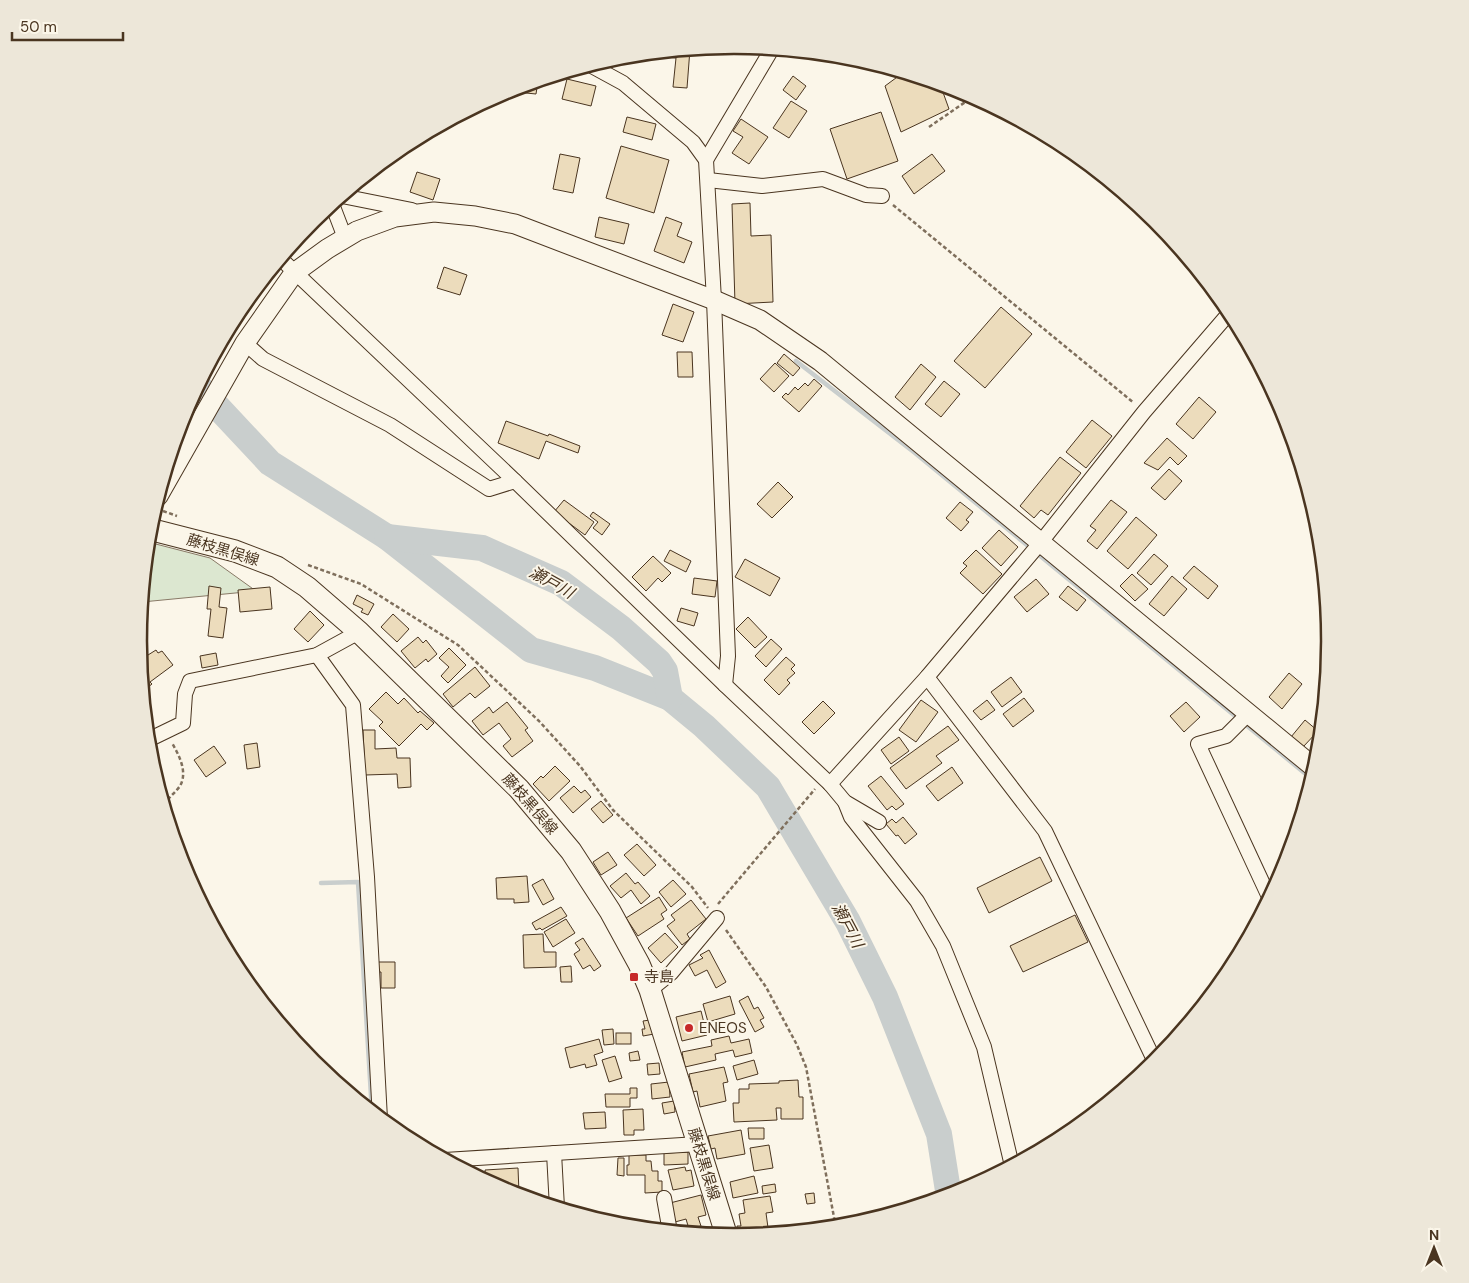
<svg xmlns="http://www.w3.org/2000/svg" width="1469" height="1283" viewBox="0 0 1469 1283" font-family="'DM Sans','Noto Sans JP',sans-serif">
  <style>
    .green { fill: #dce7d0; stroke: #887966 }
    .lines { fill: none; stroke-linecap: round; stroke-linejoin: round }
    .stream { stroke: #c9cecd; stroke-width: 4.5 }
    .river { stroke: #c9cecd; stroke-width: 26 }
    .building { fill: #ecdcbc; stroke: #4a3520 }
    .street-casing { stroke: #4a3520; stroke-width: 16 }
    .secondary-casing { stroke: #4a3520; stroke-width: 21 }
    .primary-casing { stroke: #4a3520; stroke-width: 23 }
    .path { stroke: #7f6f5c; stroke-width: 2.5; stroke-dasharray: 4 2.5; stroke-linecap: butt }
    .street { stroke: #fbf6e9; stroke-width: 14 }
    .secondary { stroke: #fbf6e9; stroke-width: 19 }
    .primary { stroke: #fbf6e9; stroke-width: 21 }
    .poi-dot { fill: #c62828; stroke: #fbf6e9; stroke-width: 2 }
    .labels { text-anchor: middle; stroke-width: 4; stroke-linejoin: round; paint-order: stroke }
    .street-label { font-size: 15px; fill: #4a3520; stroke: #fbf6e9 }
    .poi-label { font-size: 15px; fill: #4a3520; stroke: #fbf6e9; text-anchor: start }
    .water-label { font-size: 16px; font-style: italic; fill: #4a3520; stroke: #fbf6e9 }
    .rim { fill: none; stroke: #4a3520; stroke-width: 2.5 }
  </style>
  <rect width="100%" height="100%" fill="#fbf6e9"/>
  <!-- green -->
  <polygon class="green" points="148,542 210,558 256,591 142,602"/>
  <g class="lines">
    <!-- stream -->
    <g class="stream">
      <polyline points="796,361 915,453 1313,780"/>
      <polyline points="321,883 358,882 372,1112"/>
    </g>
    <!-- river -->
    <g class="river">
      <polyline points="198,386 270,463 387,537 531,650 595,668 670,698 704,726 768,787 848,922 885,997 939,1134 949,1197"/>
      <polyline points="387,537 482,548 561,583 621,628 659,662 665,671 670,698"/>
    </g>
  </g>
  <!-- building -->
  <g class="building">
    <polygon points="690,49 687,88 673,87 676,58 658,56 658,53"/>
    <polygon points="904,72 940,84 949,109 901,132 885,86"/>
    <polygon points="793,76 806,86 796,100 783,90"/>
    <polygon points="567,79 596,86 591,106 562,99"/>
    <polygon points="538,81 536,94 516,92 516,87"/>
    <polygon points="954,88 963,91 969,94 958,99"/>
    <polygon points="791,101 807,111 789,138 773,128"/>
    <polygon points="881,112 898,161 847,179 830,129"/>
    <polygon points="627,117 656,124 652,140 623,132"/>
    <polygon points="741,119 768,137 749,164 732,153 743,137 733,131"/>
    <polygon points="621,146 669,160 654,213 606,198"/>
    <polygon points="560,154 580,158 573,193 553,189"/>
    <polygon points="932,154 945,171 914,194 902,176"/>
    <polygon points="417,172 440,179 433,200 410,192"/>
    <polygon points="750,203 751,236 771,235 773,302 735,304 732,204"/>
    <polygon points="599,217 629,224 624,244 595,237"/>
    <polygon points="666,217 682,223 677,236 692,242 684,263 654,251"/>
    <polygon points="444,267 467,275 460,295 437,288"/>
    <polygon points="673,304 694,312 683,342 662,335"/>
    <polygon points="1001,307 1032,334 985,388 954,361"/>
    <polygon points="677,352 692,352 693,377 678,377"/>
    <polygon points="784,354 800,368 793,376 777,363"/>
    <polygon points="775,363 789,376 774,392 760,379"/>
    <polygon points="921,364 936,377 910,410 895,397"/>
    <polygon points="814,379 822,386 799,412 782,397 786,393 788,395 795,387 798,390 805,383 808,386"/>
    <polygon points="944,381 960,394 941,417 925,404"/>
    <polygon points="1199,397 1216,412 1193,439 1176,424"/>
    <polygon points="1092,420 1112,436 1086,468 1066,452"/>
    <polygon points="506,421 548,436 549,434 580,446 578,453 546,441 539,459 498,443"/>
    <polygon points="1167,438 1187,456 1178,465 1170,457 1158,470 1144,463"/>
    <polygon points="1060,457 1081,473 1048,515 1041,510 1034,518 1020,506"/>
    <polygon points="1169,469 1182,481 1165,500 1151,488"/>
    <polygon points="778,482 793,497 772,518 757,504"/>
    <polygon points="564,500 594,522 585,535 554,512"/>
    <polygon points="1111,500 1127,512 1097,549 1087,541 1096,530 1090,526"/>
    <polygon points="960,502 973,512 966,520 969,522 961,531 946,518"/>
    <polygon points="593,512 610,524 602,535 593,528 598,522 590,516"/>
    <polygon points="1136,517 1157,535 1128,569 1107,551"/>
    <polygon points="999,530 1018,547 1001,566 982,548"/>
    <polygon points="670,550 691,561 686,572 664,561"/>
    <polygon points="976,550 1002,574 983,594 960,573 967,566 963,563"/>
    <polygon points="1154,554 1168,566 1151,585 1137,573"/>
    <polygon points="653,556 671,573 662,582 658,578 646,591 632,577"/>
    <polygon points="745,559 780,578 770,596 735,577"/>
    <polygon points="1194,566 1218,586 1208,599 1183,578"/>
    <polygon points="1132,574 1148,589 1135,601 1120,586"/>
    <polygon points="1172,576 1187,589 1164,616 1149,604"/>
    <polygon points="694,578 717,581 715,597 692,594"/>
    <polygon points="1036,579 1049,594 1027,612 1014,597"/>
    <polygon points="209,586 221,588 219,607 227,608 223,638 208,636 211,609 207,609"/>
    <polygon points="1068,586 1086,600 1077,611 1059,597"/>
    <polygon points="270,587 272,609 240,612 238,590"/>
    <polygon points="357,595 374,604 368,615 361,612 363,609 353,604"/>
    <polygon points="681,608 698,613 694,626 677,621"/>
    <polygon points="310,611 324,625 308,642 294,629"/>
    <polygon points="393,614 409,629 397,642 381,627"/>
    <polygon points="748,617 767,637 755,648 736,629"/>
    <polygon points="418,637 423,643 426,640 437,654 428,662 426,659 415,668 401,651"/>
    <polygon points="771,639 782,649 766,667 755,656"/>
    <polygon points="449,648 466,665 448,683 441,676 449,667 439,658"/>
    <polygon points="156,650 158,653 162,651 173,665 150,682 152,684 143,691 139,656 141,657 147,653 148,655"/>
    <polygon points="216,653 218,665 202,668 200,656"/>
    <polygon points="786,657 795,665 791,669 795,673 787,680 790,683 779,695 764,680"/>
    <polygon points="475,667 490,686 475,698 470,693 453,707 443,694"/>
    <polygon points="1289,673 1302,684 1282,709 1269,697"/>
    <polygon points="1011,677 1022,692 1002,707 991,692"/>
    <polygon points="1327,682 1325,698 1319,692"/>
    <polygon points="386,692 398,704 404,698 418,713 420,711 434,723 427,730 421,724 399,746 379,726 383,722 369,709"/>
    <polygon points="1024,698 1034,711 1013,727 1003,714"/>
    <polygon points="921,700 938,712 916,742 899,730"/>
    <polygon points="987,700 995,710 981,720 973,711"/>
    <polygon points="823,701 835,713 814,734 802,722"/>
    <polygon points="507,702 528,728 525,730 533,741 512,757 503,746 511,739 499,723 483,735 472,721 489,707 493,713"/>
    <polygon points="1186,702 1200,717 1184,732 1170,716"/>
    <polygon points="1305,720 1318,731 1303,747 1291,737"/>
    <polygon points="948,726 959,740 936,756 942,763 906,789 890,768"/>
    <polygon points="363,730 375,730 375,749 396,748 397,758 410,758 411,787 398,788 397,774 365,775"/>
    <polygon points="899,737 909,751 891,764 881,750"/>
    <polygon points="257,743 260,767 247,769 244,745"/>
    <polygon points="214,746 226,763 206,777 194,760"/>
    <polygon points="555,766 570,781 549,801 533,784 541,776 543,778"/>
    <polygon points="952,767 963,783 938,801 926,786"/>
    <polygon points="881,776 904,804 896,810 892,806 887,810 868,786"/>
    <polygon points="574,786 581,793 585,790 591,797 573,813 560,798"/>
    <polygon points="601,801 613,815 603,823 591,809"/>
    <polygon points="903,817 917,834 905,844 898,835 896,836 886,824 892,819 896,823"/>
    <polygon points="637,844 656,865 644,876 624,855"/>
    <polygon points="608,852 617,865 601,875 593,862"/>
    <polygon points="1040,857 1052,881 989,913 977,888"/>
    <polygon points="626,873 635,884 638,882 650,896 641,904 631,890 621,898 610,886"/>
    <polygon points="527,876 529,902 514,903 514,899 497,899 496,878"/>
    <polygon points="543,879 554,899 543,905 532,885"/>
    <polygon points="673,880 686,894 671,907 659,892"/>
    <polygon points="659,897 667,910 661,914 664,919 638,936 626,918"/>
    <polygon points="691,900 706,919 687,934 690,939 682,945 667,926 675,920 671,915"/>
    <polygon points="561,907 567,916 542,930 540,928 536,930 532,923"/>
    <polygon points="1075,915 1088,942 1023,972 1010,946"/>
    <polygon points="566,919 575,933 553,947 544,932"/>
    <polygon points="665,933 678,947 661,963 648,948"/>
    <polygon points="543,934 544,952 556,952 556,967 524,968 523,935"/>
    <polygon points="583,938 601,966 594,971 590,965 583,969 574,954 580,950 575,943"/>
    <polygon points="709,950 726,982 716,988 707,970 695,976 689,965 703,958 700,955"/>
    <polygon points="377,962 395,962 395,988 381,988 381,972 377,972"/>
    <polygon points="571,966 572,982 561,982 560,967"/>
    <polygon points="730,996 735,1014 708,1022 703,1004"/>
    <polygon points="748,996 754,1009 758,1007 764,1018 760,1020 764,1027 755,1032 739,1001"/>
    <polygon points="701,1011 707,1035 682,1041 676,1017"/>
    <polygon points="650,1020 654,1034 643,1036 642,1029 645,1029 643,1021"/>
    <polygon points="613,1029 614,1044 604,1045 602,1030"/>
    <rect x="616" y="1033" width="15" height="11"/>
    <polygon points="729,1036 731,1043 749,1039 752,1053 735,1057 733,1050 715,1054 716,1060 685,1067 682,1052 712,1046 711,1040"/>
    <polygon points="599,1039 603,1052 594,1055 597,1065 586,1068 585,1064 570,1068 565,1048"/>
    <polygon points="638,1051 640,1060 630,1061 629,1053"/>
    <polygon points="615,1056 622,1078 609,1082 602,1060"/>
    <polygon points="754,1060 758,1074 737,1080 733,1066"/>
    <polygon points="659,1063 660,1074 648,1075 647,1064"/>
    <polygon points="724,1067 728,1082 723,1083 726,1101 700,1107 697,1091 693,1092 689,1074"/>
    <polygon points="798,1080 799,1097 803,1097 803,1119 781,1119 781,1108 776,1108 777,1120 734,1122 733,1103 739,1103 739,1089 749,1089 749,1084 779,1083 779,1081"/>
    <polygon points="669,1082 670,1097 652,1099 651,1084"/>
    <polygon points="630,1088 637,1088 637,1098 630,1098 630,1107 606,1107 605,1094 630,1094"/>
    <polygon points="674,1101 675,1112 664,1114 662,1103"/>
    <polygon points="643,1109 644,1130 634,1130 634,1135 624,1135 623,1110"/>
    <polygon points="605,1112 606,1128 585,1129 583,1113"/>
    <polygon points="748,1128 764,1128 764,1139 749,1139"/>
    <polygon points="741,1130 745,1154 717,1159 715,1148 711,1149 708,1136"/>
    <polygon points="769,1145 773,1168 754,1171 750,1148"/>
    <polygon points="688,1152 688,1164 664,1165 664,1153"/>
    <polygon points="629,1155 646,1155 646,1161 651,1161 652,1171 658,1171 658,1181 662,1181 662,1192 645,1193 645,1175 627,1175 627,1165 629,1165"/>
    <polygon points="618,1158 624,1158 624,1176 617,1175"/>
    <polygon points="685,1167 686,1171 691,1170 694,1186 673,1190 668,1170"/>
    <polygon points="518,1168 519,1193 506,1192 486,1182 485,1170"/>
    <polygon points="754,1176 758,1193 733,1198 730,1182"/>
    <polygon points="775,1184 776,1192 763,1194 762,1186"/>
    <polygon points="814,1193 815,1203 807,1204 805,1194"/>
    <polygon points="701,1195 706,1215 698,1217 701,1226 689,1229 686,1219 675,1222 670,1203"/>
    <polygon points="770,1196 773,1212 766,1213 769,1235 739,1238 737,1226 741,1226 739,1214 745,1213 743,1200"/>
    <polygon points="616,1216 616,1226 589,1218"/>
  </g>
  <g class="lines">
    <defs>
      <g id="street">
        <polyline points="590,65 623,83 693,142 706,160 714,300 728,656 725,685"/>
        <polyline points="706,160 772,49"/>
        <polyline points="708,180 762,186 823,179 866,195 882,196"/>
        <polyline points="342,196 412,210"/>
        <polyline points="332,204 345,238"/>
        <polyline points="281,259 515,481 725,685 830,784 845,802 879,822"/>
        <polyline points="245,343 263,359 390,425 489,489 515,481"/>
        <polyline points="317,655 353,705 367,877 380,1119"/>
        <polyline points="927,677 1045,831 1156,1064"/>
        <polyline points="1249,713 1226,736 1198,744 1270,899"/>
        <polyline points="148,740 183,723 185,694 190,681 317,655 359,632"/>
        <polyline points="830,784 927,677 1041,542 1144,412 1231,311"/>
        <polyline points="845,802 851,817 917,901 943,946 984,1047 1012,1166"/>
        <polyline points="650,990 671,973 717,918"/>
        <polyline points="554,1153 557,1208"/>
        <polyline points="445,1160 698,1144"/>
        <polyline points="664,1198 670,1232"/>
      </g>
      <polyline id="secondary" points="158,496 245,343 294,273 327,249 357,231 395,217 434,212 475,216 515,224 714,300 760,320 820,361 1316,769"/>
      <polyline id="primary" points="149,529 235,551 277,567 307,587 359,632 519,789 571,851 610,911 639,964 650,990 727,1237"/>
    </defs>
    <!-- street casing -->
    <use href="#street" class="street-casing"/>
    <!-- secondary casing -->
    <use href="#secondary" class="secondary-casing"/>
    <!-- primary casing -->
    <use href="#primary" class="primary-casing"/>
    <!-- path -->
    <g class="path">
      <polyline points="929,127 974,96"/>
      <polyline points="893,205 1134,403"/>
      <polyline points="163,511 177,516"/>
      <polyline points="308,565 361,584 458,645 539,721 580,766 613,810 692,887 708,908"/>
      <path d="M164 805C168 798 175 793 180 786 188 772 179 755 172 743"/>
      <polyline points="718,904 815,789"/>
      <polyline points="726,930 766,987 797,1045 806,1067 836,1228"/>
    </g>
    <!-- street -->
    <use href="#street" class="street"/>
    <!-- secondary -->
    <use href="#secondary" class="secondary"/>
    <!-- primary -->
    <use href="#primary" class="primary"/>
  </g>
  <!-- markers -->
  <g class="poi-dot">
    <rect x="629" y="972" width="10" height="10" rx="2.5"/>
    <circle cx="689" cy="1028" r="5"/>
  </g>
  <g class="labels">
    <!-- street labels -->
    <g class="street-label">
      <text transform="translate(223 550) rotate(17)" y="5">藤枝黒俣線</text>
      <text transform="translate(530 804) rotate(49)" y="5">藤枝黒俣線</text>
      <text transform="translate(704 1164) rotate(73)" y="5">藤枝黒俣線</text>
    </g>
    <!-- poi labels -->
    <g class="poi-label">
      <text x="644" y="982">寺島</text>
      <text x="699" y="1033">ENEOS</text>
    </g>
    <!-- water labels -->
    <g class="water-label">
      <text transform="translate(552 582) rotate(29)" y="6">瀬戸川</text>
      <text transform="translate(848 925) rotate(62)" y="6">瀬戸川</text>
    </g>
  </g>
  <!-- crop -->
  <path d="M0 0H1469V1283H0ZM147 641a587 587 0 1 1 1174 0a587 587 0 1 1-1174 0Z" fill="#ede7d9" fill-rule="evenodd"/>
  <path class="rim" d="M147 641a587 587 0 1 1 1174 0a587 587 0 1 1-1174 0Z"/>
  <!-- north arrow -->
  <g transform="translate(1434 1248)" stroke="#fbf6e9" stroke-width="4" paint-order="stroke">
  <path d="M0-4L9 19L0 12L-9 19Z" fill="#4a3520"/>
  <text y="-8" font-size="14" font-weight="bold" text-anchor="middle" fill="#4a3520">N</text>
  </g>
  <!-- scale -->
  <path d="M12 32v8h111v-8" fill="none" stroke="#4a3520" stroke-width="2.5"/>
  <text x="20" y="32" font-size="15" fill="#4a3520" stroke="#fbf6e9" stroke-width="4" paint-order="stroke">50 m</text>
</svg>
